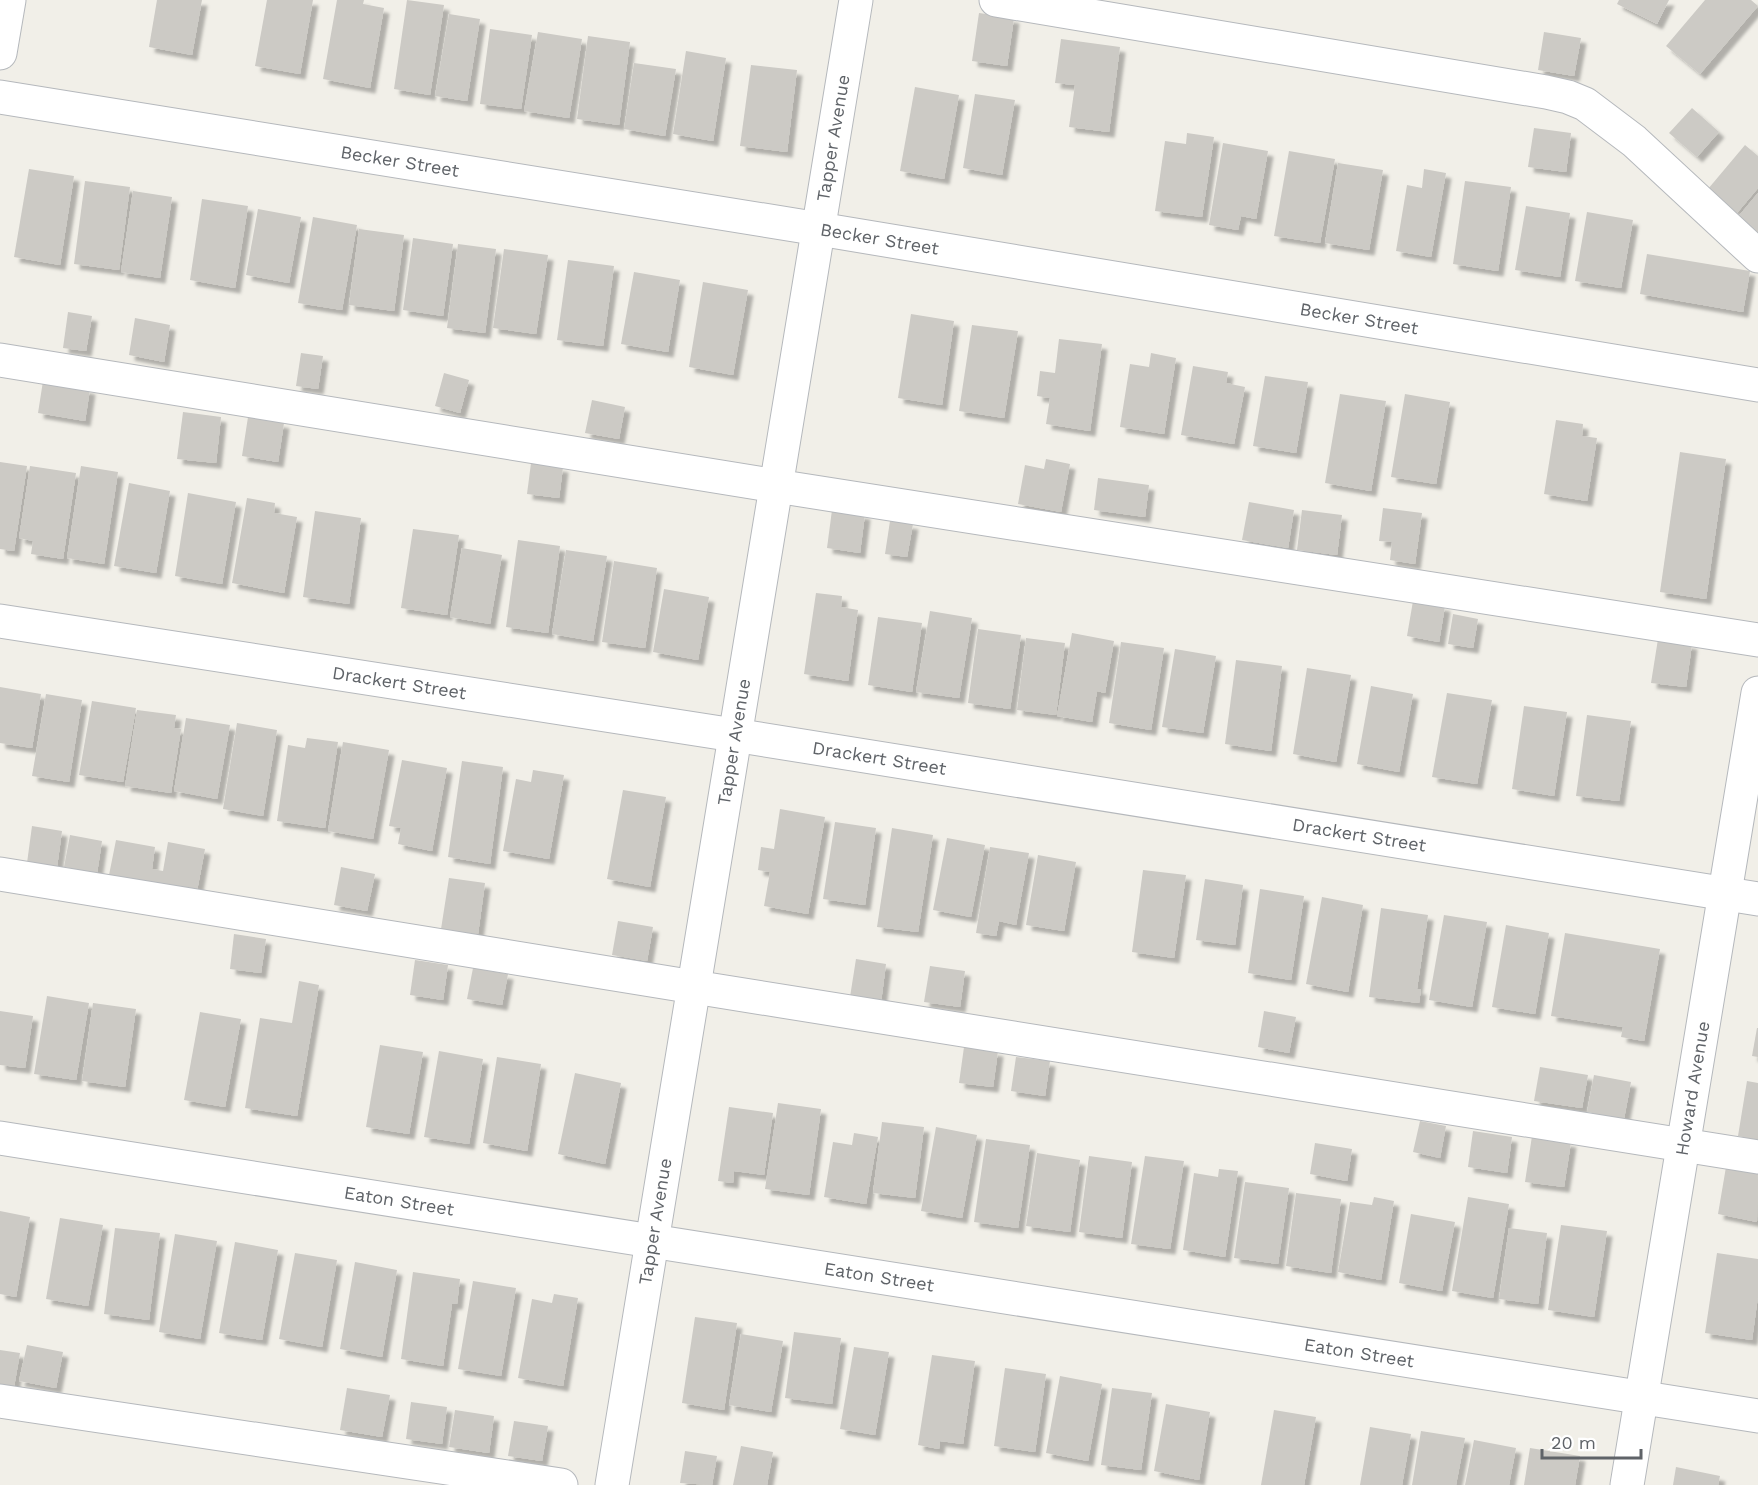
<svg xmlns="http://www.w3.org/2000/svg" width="1758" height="1485" viewBox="0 0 1758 1485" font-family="'Work Sans',sans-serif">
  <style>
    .building { fill: #cccac5; filter: url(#shadow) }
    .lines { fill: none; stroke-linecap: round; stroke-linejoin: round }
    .minor-casing { stroke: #b5b8bc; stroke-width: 35 }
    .minor { stroke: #fff; stroke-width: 33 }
    .labels { text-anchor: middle; stroke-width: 4.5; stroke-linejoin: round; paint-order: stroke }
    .street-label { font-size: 18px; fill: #5f6368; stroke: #fff }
  </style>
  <defs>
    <filter id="shadow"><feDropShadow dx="5.5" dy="5.5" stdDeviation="1.5" flood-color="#0004"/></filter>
  </defs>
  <rect width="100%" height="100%" fill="#f1efe8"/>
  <!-- building -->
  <g class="building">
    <polygon points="157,0 202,0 192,55 149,47"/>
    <polygon points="267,0 313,0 300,74 255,66"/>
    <polygon points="337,0 364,0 363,4 384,8 370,88 323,79"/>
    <polygon points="407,0 444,5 430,95 394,89"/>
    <polygon points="1619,0 1669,0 1657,24 1617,4"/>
    <polygon points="1705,0 1751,0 1758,6 1700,74 1666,46"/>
    <polygon points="979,13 1014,18 1007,66 972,61"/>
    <polygon points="449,14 480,19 467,101 435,96"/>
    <polygon points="490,29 532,35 521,109 480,104"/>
    <polygon points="538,32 582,39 569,118 524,111"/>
    <polygon points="1544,32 1581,38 1574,76 1538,70"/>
    <polygon points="588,36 630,42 619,125 577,119"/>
    <polygon points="1061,39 1120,47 1109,132 1069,127 1075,85 1055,83"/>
    <polygon points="686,51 726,58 713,141 673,134"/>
    <polygon points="634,63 676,69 665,136 624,129"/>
    <polygon points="751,65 797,70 787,152 740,146"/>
    <polygon points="915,87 959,95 944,179 900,171"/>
    <polygon points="975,94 1015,100 1002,175 963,168"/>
    <polygon points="1692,108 1719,132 1697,157 1669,133"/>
    <polygon points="1534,128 1571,133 1566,172 1528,167"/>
    <polygon points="1187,133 1214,137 1202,217 1155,211 1165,141 1186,144"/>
    <polygon points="1223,143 1268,151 1256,219 1241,216 1238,230 1209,225"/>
    <polygon points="1745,145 1758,156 1758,188 1737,213 1708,189"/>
    <polygon points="1289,151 1335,159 1320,243 1274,236"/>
    <polygon points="1338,163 1383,170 1369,250 1325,243"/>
    <polygon points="29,169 74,176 60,265 14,257"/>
    <polygon points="1424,169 1446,173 1431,257 1396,251 1407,185 1422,188"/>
    <polygon points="85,181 130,187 119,270 74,264"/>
    <polygon points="1465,181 1511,187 1498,271 1453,264"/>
    <polygon points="133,191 172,197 160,278 121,272"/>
    <polygon points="1758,193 1758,234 1738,217"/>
    <polygon points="202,199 248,206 235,288 190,280"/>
    <polygon points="1526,206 1570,213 1560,277 1515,270"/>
    <polygon points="258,209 301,217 289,283 246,275"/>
    <polygon points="1587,212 1633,220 1621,288 1575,281"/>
    <polygon points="313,217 357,225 342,310 298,303"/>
    <polygon points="359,229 404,235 394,311 349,305"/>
    <polygon points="413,238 453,244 443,316 403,310"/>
    <polygon points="458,244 496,249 485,333 447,328"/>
    <polygon points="504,249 548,255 536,334 493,328"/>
    <polygon points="1647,254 1750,271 1743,312 1640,294"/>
    <polygon points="568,260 614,266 603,346 557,340"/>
    <polygon points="634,272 680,280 668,352 621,344"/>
    <polygon points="703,282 748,290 733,375 689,367"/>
    <polygon points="68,312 92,316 86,351 63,348"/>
    <polygon points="911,314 954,321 942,405 898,398"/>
    <polygon points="135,318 170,325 164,362 129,355"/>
    <polygon points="972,325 1018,331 1004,418 959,411"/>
    <polygon points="1059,339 1102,344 1090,431 1046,424 1050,398 1037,396 1040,371 1055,373"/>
    <polygon points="301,353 323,356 318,389 296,386"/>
    <polygon points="1151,353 1176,358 1164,434 1120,427 1130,364 1149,367"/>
    <polygon points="1193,366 1228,372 1226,383 1245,387 1234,444 1181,435"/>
    <polygon points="444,373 469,380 460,413 435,406"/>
    <polygon points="1265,376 1308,382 1296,453 1253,446"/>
    <polygon points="43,381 90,389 85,421 38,413"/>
    <polygon points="1340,394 1386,401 1371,491 1325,483"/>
    <polygon points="1405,394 1450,402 1436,484 1391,477"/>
    <polygon points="592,400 625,407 619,439 585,433"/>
    <polygon points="183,412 221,417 216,463 177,459"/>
    <polygon points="248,417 284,423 278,462 242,456"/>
    <polygon points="1556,420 1583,424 1582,436 1597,438 1587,501 1544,494"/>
    <polygon points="1680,452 1726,459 1706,599 1660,592"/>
    <polygon points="1046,459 1070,464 1061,512 1018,504 1025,465 1044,469"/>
    <polygon points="0,462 27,466 14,551 0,549"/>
    <polygon points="531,463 563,467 559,498 527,494"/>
    <polygon points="30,466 76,473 63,559 31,554 33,541 19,538"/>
    <polygon points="81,466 118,472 104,564 67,558"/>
    <polygon points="1098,478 1149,485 1145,517 1094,510"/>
    <polygon points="129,483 170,491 156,573 114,566"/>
    <polygon points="188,493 236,502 222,584 175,576"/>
    <polygon points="247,498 275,503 274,513 297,517 284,593 232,583"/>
    <polygon points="1249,502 1294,510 1288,548 1242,540"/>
    <polygon points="1383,508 1422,513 1415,564 1390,560 1392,542 1379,541"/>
    <polygon points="832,510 865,514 860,553 827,548"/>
    <polygon points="1302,510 1342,515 1337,555 1297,550"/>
    <polygon points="315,511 361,518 349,604 303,597"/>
    <polygon points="890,521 913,524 907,557 885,554"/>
    <polygon points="413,529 459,535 447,615 401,608"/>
    <polygon points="518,540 560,546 548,633 506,627"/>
    <polygon points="462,548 502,555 490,624 450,617"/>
    <polygon points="566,550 607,556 593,641 552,634"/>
    <polygon points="614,561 657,568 645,648 602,642"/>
    <polygon points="664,589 709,597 698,660 653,652"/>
    <polygon points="816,593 842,596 841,607 858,610 848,681 804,674"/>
    <polygon points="1413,601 1445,606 1439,642 1407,636"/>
    <polygon points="930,611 972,618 959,698 916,692"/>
    <polygon points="1453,614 1478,619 1473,648 1448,644"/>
    <polygon points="878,617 922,623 912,692 868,685"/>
    <polygon points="978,629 1021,635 1010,709 968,703"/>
    <polygon points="1072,633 1114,641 1105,693 1097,691 1092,722 1057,716"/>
    <polygon points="1026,638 1065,643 1056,715 1017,710"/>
    <polygon points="1658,639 1692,644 1686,687 1651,683"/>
    <polygon points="1121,642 1164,648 1151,730 1109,723"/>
    <polygon points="1175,649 1216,656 1203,733 1162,727"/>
    <polygon points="1236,660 1282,666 1271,751 1225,744"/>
    <polygon points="1307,668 1351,675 1336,762 1293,754"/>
    <polygon points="1371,686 1413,694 1399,772 1357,764"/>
    <polygon points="0,687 41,694 32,748 0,743"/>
    <polygon points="1447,693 1492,700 1477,784 1432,777"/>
    <polygon points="46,694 82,700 69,782 32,776"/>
    <polygon points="92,701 136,708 123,782 79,775"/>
    <polygon points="1524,706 1567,712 1554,796 1512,789"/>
    <polygon points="137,710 176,715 174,728 181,729 171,793 125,786"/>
    <polygon points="1587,715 1631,721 1619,801 1576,796"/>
    <polygon points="186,718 230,725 217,799 174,791"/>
    <polygon points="237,723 277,730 263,816 223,809"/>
    <polygon points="307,738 338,742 325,828 277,821 288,745 305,748"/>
    <polygon points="343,742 389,750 373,839 328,831"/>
    <polygon points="402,760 447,768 432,851 398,844 401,828 389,826"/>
    <polygon points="462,761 503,767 490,864 448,857"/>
    <polygon points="533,770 564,775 549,859 503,851 516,779 531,782"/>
    <polygon points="623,790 666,797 650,887 607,879"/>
    <polygon points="780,809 825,817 808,914 764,906 770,872 758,870 761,847 774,849"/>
    <polygon points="835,822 876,828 865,905 823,899"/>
    <polygon points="32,826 62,831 57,867 27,863"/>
    <polygon points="892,828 933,835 918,932 877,927"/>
    <polygon points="70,835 102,841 97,873 64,867"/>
    <polygon points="947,838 985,845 971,917 933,910"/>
    <polygon points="116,840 155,847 152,869 163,871 168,842 205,849 197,891 109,875"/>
    <polygon points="990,847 1029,853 1016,925 999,921 996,936 976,933"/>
    <polygon points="1038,855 1076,862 1064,931 1026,925"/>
    <polygon points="341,867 375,874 367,911 334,905"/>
    <polygon points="1143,870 1186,875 1174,958 1132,952"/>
    <polygon points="449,878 485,883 478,934 441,929"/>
    <polygon points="1205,879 1243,885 1235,945 1196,940"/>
    <polygon points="1260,889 1304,896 1291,980 1248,973"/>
    <polygon points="1322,897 1363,905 1348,992 1306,984"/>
    <polygon points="1381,908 1428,915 1417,989 1421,989 1419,1003 1369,997"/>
    <polygon points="1444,915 1487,922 1472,1007 1429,1000"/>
    <polygon points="618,921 653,927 647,961 612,955"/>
    <polygon points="1506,925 1549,933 1535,1014 1492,1007"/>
    <polygon points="1565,933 1660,949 1644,1041 1621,1037 1623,1027 1551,1016"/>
    <polygon points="234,934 266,939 261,973 230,969"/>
    <polygon points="856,959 886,964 881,1002 850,997"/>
    <polygon points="415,960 448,965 443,1000 410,995"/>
    <polygon points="930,966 965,971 960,1007 924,1002"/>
    <polygon points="473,968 508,974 502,1005 467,999"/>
    <polygon points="299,981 319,985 297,1116 245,1108 260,1018 292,1023"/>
    <polygon points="47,996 89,1003 76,1080 34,1074"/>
    <polygon points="93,1003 136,1009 125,1087 82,1081"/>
    <polygon points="0,1011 33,1016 25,1068 0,1065"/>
    <polygon points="1264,1011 1296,1017 1289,1053 1258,1047"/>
    <polygon points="200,1012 241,1019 225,1107 184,1100"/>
    <polygon points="1757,1028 1758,1028 1758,1057 1752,1056"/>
    <polygon points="380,1045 423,1052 409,1134 366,1127"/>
    <polygon points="964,1047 998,1051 993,1087 959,1083"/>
    <polygon points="439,1051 483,1059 469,1144 424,1137"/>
    <polygon points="497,1057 541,1064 527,1151 483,1143"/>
    <polygon points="1016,1057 1050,1061 1045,1096 1011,1091"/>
    <polygon points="1540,1067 1588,1075 1582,1108 1534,1101"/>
    <polygon points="575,1073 621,1083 605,1164 558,1154"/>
    <polygon points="1594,1075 1631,1082 1624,1119 1587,1112"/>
    <polygon points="1747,1081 1758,1083 1758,1140 1738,1136"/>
    <polygon points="778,1103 821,1109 809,1195 765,1189"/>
    <polygon points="729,1107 773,1113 764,1175 734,1171 733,1183 718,1181"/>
    <polygon points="1420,1121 1446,1126 1440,1158 1413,1152"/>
    <polygon points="882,1122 924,1127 915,1198 873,1193"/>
    <polygon points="936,1127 977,1135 962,1218 921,1211"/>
    <polygon points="1473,1131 1512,1137 1507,1173 1468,1167"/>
    <polygon points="854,1133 878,1137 866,1204 824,1197 833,1142 852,1145"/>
    <polygon points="1532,1136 1571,1142 1564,1187 1525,1182"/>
    <polygon points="986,1139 1030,1145 1018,1228 974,1222"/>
    <polygon points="1315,1143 1352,1149 1347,1181 1310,1174"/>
    <polygon points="1037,1153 1080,1160 1070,1232 1026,1226"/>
    <polygon points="1089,1156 1132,1162 1122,1238 1079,1232"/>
    <polygon points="1145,1156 1184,1161 1170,1249 1131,1244"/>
    <polygon points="1726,1167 1758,1173 1757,1222 1718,1214"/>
    <polygon points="1219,1169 1238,1171 1225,1257 1183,1250 1194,1173 1218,1177"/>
    <polygon points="1245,1182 1289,1188 1278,1264 1234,1258"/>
    <polygon points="1296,1193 1341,1199 1331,1273 1286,1266"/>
    <polygon points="1374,1197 1394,1201 1381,1280 1338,1272 1350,1202 1372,1205"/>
    <polygon points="1468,1197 1509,1204 1493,1298 1452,1291"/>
    <polygon points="0,1211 30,1217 16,1297 0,1294"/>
    <polygon points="1411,1214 1455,1222 1442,1291 1399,1283"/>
    <polygon points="60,1218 103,1225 88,1306 46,1299"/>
    <polygon points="1561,1225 1607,1231 1594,1317 1548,1310"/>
    <polygon points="115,1228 160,1233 149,1320 104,1314"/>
    <polygon points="1509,1228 1547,1233 1538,1304 1499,1299"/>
    <polygon points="175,1234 217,1241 200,1339 159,1332"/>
    <polygon points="235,1242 278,1250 262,1340 219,1333"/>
    <polygon points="295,1253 337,1260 322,1347 279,1339"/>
    <polygon points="1717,1253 1758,1259 1758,1296 1752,1340 1705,1333"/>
    <polygon points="355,1262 397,1270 382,1357 340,1349"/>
    <polygon points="413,1272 460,1279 457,1304 452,1304 443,1366 401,1359"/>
    <polygon points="473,1281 516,1288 501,1376 458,1369"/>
    <polygon points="554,1294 578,1298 563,1386 518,1378 532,1299 552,1303"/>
    <polygon points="695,1317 737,1323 724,1410 682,1403"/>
    <polygon points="794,1332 841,1338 832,1404 785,1398"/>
    <polygon points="741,1334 783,1341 771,1412 729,1405"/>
    <polygon points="27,1345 63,1352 56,1388 19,1381"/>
    <polygon points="854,1347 889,1352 875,1435 840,1429"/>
    <polygon points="0,1350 20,1353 14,1387 0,1384"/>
    <polygon points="932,1355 975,1361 963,1444 940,1441 939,1449 918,1445"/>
    <polygon points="1005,1368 1046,1374 1035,1452 994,1446"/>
    <polygon points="1060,1376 1102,1384 1088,1461 1046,1453"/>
    <polygon points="347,1388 390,1395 382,1437 340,1430"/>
    <polygon points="1112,1388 1152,1393 1141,1470 1101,1465"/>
    <polygon points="411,1402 447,1407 442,1444 406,1439"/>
    <polygon points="1166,1404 1210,1412 1199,1480 1154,1471"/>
    <polygon points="455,1410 494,1416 489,1453 449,1447"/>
    <polygon points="1274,1410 1316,1417 1304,1485 1261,1485"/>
    <polygon points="514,1421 548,1426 542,1461 508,1456"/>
    <polygon points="1370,1427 1411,1434 1402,1485 1360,1485"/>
    <polygon points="1421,1431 1465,1438 1456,1485 1412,1485"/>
    <polygon points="1474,1440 1516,1448 1509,1485 1465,1485"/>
    <polygon points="741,1446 773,1452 767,1485 733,1485"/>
    <polygon points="1530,1448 1580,1456 1575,1485 1524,1485"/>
    <polygon points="685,1451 717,1456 712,1485 680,1483"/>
    <polygon points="1676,1467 1720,1476 1718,1485 1673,1485"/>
  </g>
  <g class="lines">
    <defs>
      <g id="minor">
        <polyline points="996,0 1546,92 1568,97 1585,104 1634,141 1758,256"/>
        <polyline points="0,53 9,0"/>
        <path id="s1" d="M0 97 819 229 1758 385"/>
        <polyline points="0,360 776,486 1758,640"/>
        <path id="s2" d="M0 621 734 735 1758 899"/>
        <polyline points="0,874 694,987 1758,1157"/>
        <path id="s3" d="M0 1138 1758 1416"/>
        <polyline points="0,1401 561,1485"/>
        <path id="s4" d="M612 1485 856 0"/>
        <path id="s5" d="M1627 1485 1758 693"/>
      </g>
    </defs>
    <!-- minor casing -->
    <use href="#minor" class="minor-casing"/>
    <!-- minor -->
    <use href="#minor" class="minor"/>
  </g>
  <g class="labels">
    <!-- street labels -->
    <g class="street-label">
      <text dy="6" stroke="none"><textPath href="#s4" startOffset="1365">Tapper Avenue</textPath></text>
      <text dy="6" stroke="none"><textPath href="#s1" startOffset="405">Becker Street</textPath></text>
      <text dy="6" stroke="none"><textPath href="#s1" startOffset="891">Becker Street</textPath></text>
      <text dy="6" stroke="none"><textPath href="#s1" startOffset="1377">Becker Street</textPath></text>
      <text dy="6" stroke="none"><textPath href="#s2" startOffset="404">Drackert Street</textPath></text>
      <text dy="6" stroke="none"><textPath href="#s4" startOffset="753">Tapper Avenue</textPath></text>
      <text dy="6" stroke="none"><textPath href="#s2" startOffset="890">Drackert Street</textPath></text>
      <text dy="6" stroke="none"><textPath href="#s2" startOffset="1376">Drackert Street</textPath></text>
      <text dy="6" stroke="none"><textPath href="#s5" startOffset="402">Howard Avenue</textPath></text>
      <text dy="6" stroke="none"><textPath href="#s3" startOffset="404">Eaton Street</textPath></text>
      <text dy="6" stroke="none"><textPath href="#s4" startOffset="267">Tapper Avenue</textPath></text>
      <text dy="6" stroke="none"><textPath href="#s3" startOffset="890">Eaton Street</textPath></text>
      <text dy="6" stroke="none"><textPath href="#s3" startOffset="1376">Eaton Street</textPath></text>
    </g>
  </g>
  <!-- scale -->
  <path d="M1542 1449v9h99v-9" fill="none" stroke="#5f6368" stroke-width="3"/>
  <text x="1551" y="1449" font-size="18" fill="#5f6368" stroke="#ffffff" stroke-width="4.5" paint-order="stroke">20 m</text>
</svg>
